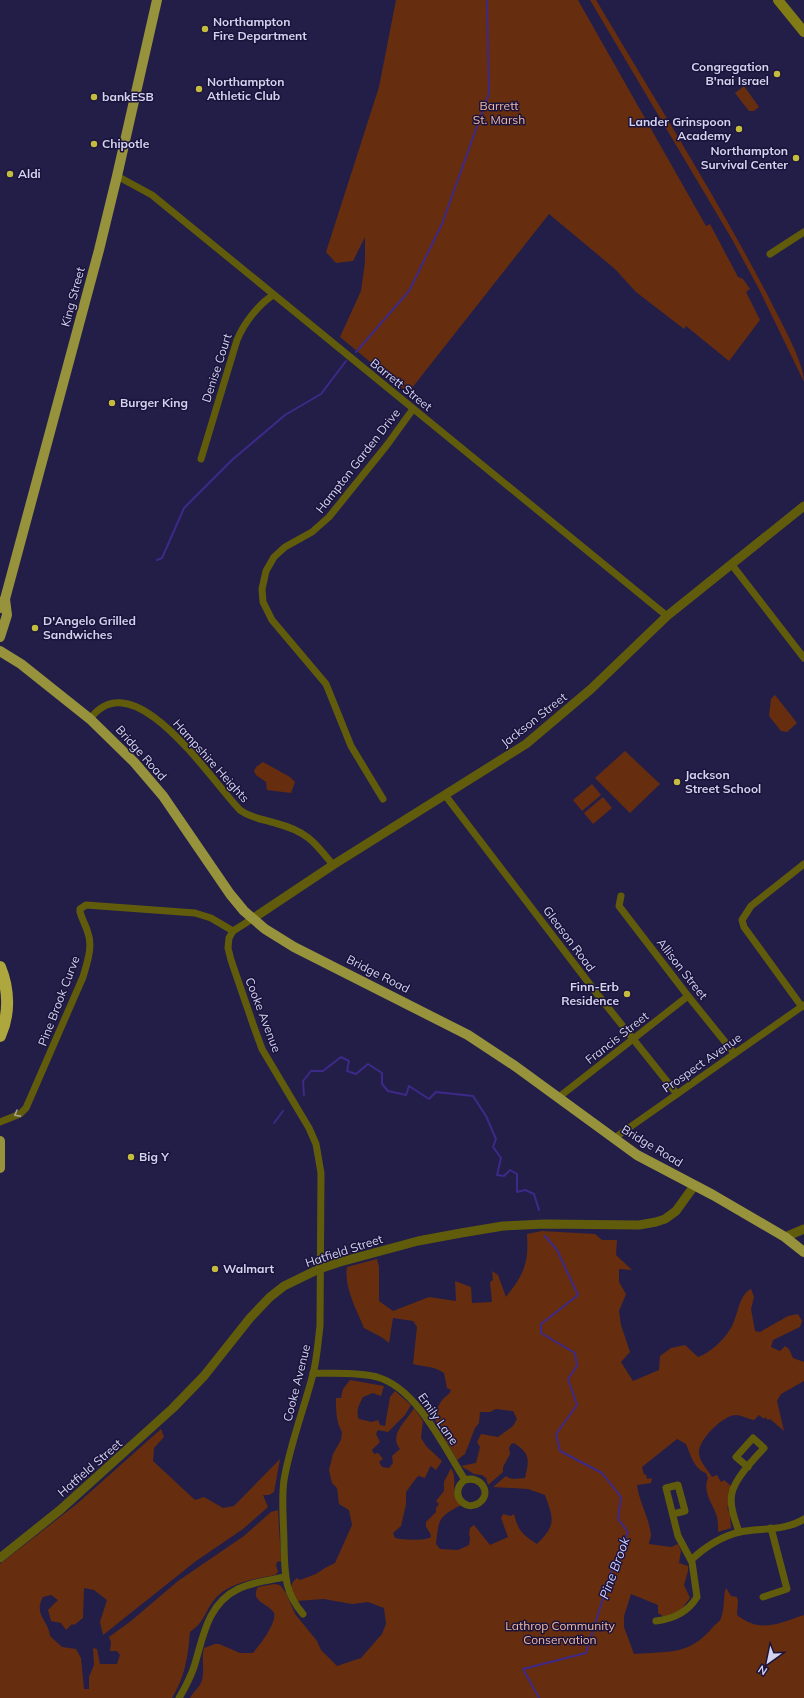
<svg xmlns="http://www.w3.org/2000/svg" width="804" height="1698" viewBox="0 0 804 1698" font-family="Mulish,sans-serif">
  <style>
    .green { fill: #662e0f }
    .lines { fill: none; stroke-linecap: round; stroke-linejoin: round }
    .stream { stroke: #3d2989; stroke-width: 2 }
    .minor { stroke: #615c0b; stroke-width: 7 }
    .tertiary { stroke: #615c0b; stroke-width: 9 }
    .secondary { stroke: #817b15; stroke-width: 10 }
    .primary { stroke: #97923c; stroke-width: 10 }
    .motorway { stroke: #ada73d; stroke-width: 12 }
    .oneway { stroke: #a5a393 }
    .poi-dot { fill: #c4bc3e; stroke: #1a133c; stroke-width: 1.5 }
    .labels { text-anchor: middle; stroke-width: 3; stroke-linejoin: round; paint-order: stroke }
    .poi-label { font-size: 12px; font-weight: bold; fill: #d3d3ee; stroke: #1a133c; text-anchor: start }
    .park-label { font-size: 12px; fill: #f0b9a0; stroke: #1a133c }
    .street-label { font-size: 12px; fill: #d3d3ee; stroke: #1a133c }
    .water-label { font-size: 13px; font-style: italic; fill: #cccaff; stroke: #1a133c }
  </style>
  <rect width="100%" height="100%" fill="#231e47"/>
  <!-- green -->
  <g class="green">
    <polygon points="396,0 578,0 706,226 710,224 738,277 743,279 750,289 746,292 760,320 729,361 686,326 684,329 636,292 615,269 549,214 408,393 340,337 361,291 365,262 365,237 353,261 336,263 326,252 379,87"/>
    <path d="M590 0H596C654 98 715 195 768 296 778 317 804 361 804 382L759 289 733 241Z"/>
    <polygon points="744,86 759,107 754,111 749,111 735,93"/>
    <polygon points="775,695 797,723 787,732 781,731 769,716 771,699"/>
    <polygon points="625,751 660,784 630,813 595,778"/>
    <polygon points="263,762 290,777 295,782 291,793 267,790 266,782 256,775 254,771 256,767"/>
    <polygon points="592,784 601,795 582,811 573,800"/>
    <polygon points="603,797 612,808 593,824 584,813"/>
    <path d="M542 1231 595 1234 602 1240H617L616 1255 632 1270 619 1269V1282L626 1294 619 1311 621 1325 630 1352 621 1362 633 1381 659 1370 660 1356 671 1348 685 1345 698 1357C712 1352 727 1337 733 1324 738 1313 740 1294 751 1289L754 1297 751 1309 755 1331 760 1332 788 1316 798 1314 802 1321 800 1327 773 1340 771 1347 780 1351 785 1346 789 1349 793 1358 804 1362V1381L781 1394 777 1401 784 1431 770 1419 768 1420 765 1417 764 1419 759 1415 754 1420C748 1419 741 1415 736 1415 723 1415 698 1440 699 1453 699 1461 708 1470 712 1477L717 1475 721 1482 724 1480 731 1486 730 1505 727 1508 730 1514 731 1528 718 1532C718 1527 718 1521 717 1517 713 1503 702 1493 708 1478L706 1473C695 1470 690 1454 686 1444L677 1439 642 1467 644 1475 646 1474 647 1479 652 1478 651 1483 637 1485C639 1502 649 1517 651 1535 651 1538 649 1541 649 1544L671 1547 678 1544 681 1551 679 1563 688 1566V1571L684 1585 690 1598 680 1611 664 1617 658 1613V1605L631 1594 624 1616V1627L634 1654C669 1651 689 1656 713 1627 715 1624 720 1622 721 1618 725 1609 723 1594 726 1588L731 1596 737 1597 738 1601 737 1615C761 1634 779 1623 804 1615V1698H190C193 1692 201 1686 202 1680 205 1668 201 1660 204 1648L215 1644H219L240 1653H253C259 1646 277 1623 274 1613 270 1604 249 1602 258 1587L274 1584 280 1585 286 1593 295 1614 317 1641 321 1650 337 1666 361 1658 382 1634 386 1624 384 1608 368 1602 352 1604 324 1599 296 1601C292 1591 288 1585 297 1578L300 1580 316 1574 325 1568 335 1563 352 1525 349 1510 339 1504 337 1488 332 1483 329 1470 333 1454 341 1440 342 1432C336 1422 336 1410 336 1398H341L343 1389 350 1380 384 1386 381 1396 373 1393 363 1397C360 1403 355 1411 359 1419L372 1422 378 1420 380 1425 385 1426 390 1397 395 1391 411 1405 405 1415 388 1432 378 1430 376 1434 380 1442 372 1450 374 1454 378 1453 383 1459 379 1462 382 1467 389 1468 393 1463 392 1456 400 1449C388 1434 407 1421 414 1408L423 1421 421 1438 426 1446 442 1461 436 1470 431 1466 430 1467 425 1478 419 1476 417 1477 406 1492V1504L401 1526 393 1533 395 1538C402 1540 426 1541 431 1537L430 1533 426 1527V1522L436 1512V1508L439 1504 436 1501 444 1491V1482L451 1468C459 1481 448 1493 461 1505 438 1517 439 1519 436 1544L440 1549 458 1550 469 1545 470 1538 469 1534 470 1528 474 1525 490 1545 508 1537 501 1518 503 1514 511 1516 514 1514C518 1531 523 1535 537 1544 556 1525 554 1520 545 1495L528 1489 493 1487 506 1476C511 1481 518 1478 525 1478 529 1460 531 1454 514 1443L511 1444 509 1448 510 1454 503 1467V1472L488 1485 486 1478 482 1475 474 1474 461 1466 476 1463 480 1447 477 1442 481 1434 498 1437 513 1426 517 1419 513 1411 496 1409 490 1412H480L479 1423 475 1428 465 1454 457 1460 436 1423C434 1415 438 1404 444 1398 447 1395 449 1395 451 1390L447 1388 444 1373C434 1366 424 1367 413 1364L417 1327 413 1321 393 1318 389 1343 383 1338 364 1328C356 1308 344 1288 347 1267L377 1259 379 1267V1301L393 1311 429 1297 456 1301 455 1281 471 1287 472 1303 492 1302 490 1282 493 1280 492 1271 498 1275 506 1297C524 1274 529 1263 527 1234Z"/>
    <path d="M161 1429 164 1437 154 1448 153 1461 195 1500 204 1497 223 1508 234 1506 280 1459 274 1492 269 1495H263L268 1507 243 1529 196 1561 103 1635 100 1622 107 1600 94 1590 84 1588 83 1618 74 1625 72 1624 66 1630 61 1623 51 1621 48 1610 58 1600 51 1595 43 1597C33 1615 49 1621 50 1636L62 1647 76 1649 81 1658 84 1689H89V1677L94 1665 93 1648 97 1649 100 1664H117L120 1655 117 1651H110L111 1642 109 1637 131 1621 178 1581 244 1536 271 1512 278 1510 281 1561 277 1562 276 1565 278 1572 275 1575C255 1579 228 1582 214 1600 208 1607 205 1617 199 1624 197 1627 193 1629 190 1632 188 1656 185 1677 172 1698H0V1564L78 1503Z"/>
  </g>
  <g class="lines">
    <!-- stream -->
    <g class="stream">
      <polyline points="356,352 409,291 442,224 489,93 487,0"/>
      <polyline points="157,560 162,558 184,508 232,460 285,415 321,394 346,361"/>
      <polyline points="304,1095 303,1081 311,1071 323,1071 341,1057 349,1061 347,1071 356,1074 368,1064 382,1073 382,1084 388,1091 406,1095 409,1086 429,1099 436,1092 473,1096 486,1116 496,1139 493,1147 501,1158 497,1175 504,1176 510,1170 517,1174 517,1192 525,1190 534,1194 539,1210"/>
      <polyline points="274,1123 283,1111"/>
      <polyline points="539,1698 523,1669 586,1653 613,1566 628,1532 618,1519 621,1497 602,1473 560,1451 556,1434 577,1405 568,1379 577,1366 575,1353 541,1333 541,1324 578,1295 557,1250 545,1236"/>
    </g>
    <!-- minor -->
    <g class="minor">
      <polyline points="117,176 152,195 667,616"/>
      <polyline points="770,254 804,232"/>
      <path d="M201 459 237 340C244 323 258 305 273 295"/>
      <polyline points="732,565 804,658"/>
      <path d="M90 719C134 659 212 782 240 810 250 818 263 819 275 823 306 831 314 841 333 865"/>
      <polyline points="445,795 598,995 677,1094"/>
      <polyline points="383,799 351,746 326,684 272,620 263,602 262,589 266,571 274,557 285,547 312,532 329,517 387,445 413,409"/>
      <polyline points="621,896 619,906 688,996 734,1053"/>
      <path d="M252 919 233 931 229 938 228 948 231 960 254 1027 262 1049 309 1128 316 1144 321 1173 320 1326C318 1342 317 1359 313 1374 304 1409 290 1444 284 1480 281 1501 284 1524 284 1546 285 1574 284 1592 303 1614"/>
      <polyline points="802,1007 744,927 742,920 751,906 804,864"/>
      <polyline points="559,1097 688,996"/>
      <path d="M0 1122 20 1114 26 1108 83 977C87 963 93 947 88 933 86 926 82 919 80 912V909L86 905 195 913 211 918 233 931"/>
      <polyline points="613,1139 804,1005"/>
      <path d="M313 1373C334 1374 357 1372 377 1377 417 1388 444 1447 465 1480 448 1492 464 1513 479 1503 493 1493 480 1475 465 1480"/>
      <path d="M739 1532C735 1520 729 1505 732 1493 735 1478 754 1459 764 1448L753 1438 736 1457 748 1467"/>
      <path d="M691 1560C704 1548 722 1536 740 1532 760 1528 786 1531 804 1519"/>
      <polyline points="763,1597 787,1589 771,1528"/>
      <path d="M656 1621C673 1619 688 1612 697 1597L692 1562 678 1536 666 1488 678 1485 685 1511 673 1514"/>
      <path d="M179 1698C185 1688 190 1678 194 1667 203 1638 207 1604 238 1589 252 1582 270 1580 285 1577"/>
    </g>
    <!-- tertiary -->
    <g class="tertiary">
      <polyline points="252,919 333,865 526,744 591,689 667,616 804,506"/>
      <polyline points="785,1237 804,1229"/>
      <polyline points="0,1558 60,1510 173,1408 204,1376 250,1318 270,1297 284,1286 319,1269 340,1262 418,1241 461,1233 503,1226 544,1224 639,1225 656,1222 665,1219 676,1211 694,1186"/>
    </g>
    <!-- secondary -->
    <polyline class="secondary" points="778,0 804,32"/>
    <!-- primary -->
    <g class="primary">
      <polyline points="0,608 5,599 99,250 117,176 157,0"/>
      <polyline points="0,637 7,615 5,599"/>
      <polyline points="0,651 21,664 90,719 134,762 163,796 230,894 244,911 265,929 294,947 468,1035 515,1066 637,1155 713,1195 785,1237 804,1252"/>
      <polyline points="0,1141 0,1168"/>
    </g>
    <!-- motorway -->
    <path class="motorway" d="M0 967C9 989 10 1014 0 1036"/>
  </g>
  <!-- one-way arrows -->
  <defs><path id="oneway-chevron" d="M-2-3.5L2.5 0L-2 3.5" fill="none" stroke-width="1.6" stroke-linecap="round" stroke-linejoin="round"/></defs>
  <use class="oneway" href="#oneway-chevron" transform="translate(17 1114) rotate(151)"/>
  <!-- markers -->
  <g class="poi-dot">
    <circle cx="205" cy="29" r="4"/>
    <circle cx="777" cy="74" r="4"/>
    <circle cx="199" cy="89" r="4"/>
    <circle cx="94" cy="97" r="4"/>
    <circle cx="739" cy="129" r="4"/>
    <circle cx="94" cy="144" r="4"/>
    <circle cx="796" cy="158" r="4"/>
    <circle cx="10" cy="174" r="4"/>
    <circle cx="112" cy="403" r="4"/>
    <circle cx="35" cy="628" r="4"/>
    <circle cx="677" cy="782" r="4"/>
    <circle cx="627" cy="994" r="4"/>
    <circle cx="131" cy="1157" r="4"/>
    <circle cx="215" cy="1269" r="4"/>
  </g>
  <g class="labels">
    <!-- poi labels -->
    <g class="poi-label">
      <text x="213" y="26">Northampton<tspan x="213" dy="14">Fire Department</tspan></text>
      <text x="769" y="71" text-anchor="end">Congregation<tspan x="769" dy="14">B'nai Israel</tspan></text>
      <text x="207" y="86">Northampton<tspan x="207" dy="14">Athletic Club</tspan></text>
      <text x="102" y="101">bankESB</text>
      <text x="731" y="126" text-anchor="end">Lander Grinspoon<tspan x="731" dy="14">Academy</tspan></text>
      <text x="102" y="148">Chipotle</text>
      <text x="788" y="155" text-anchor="end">Northampton<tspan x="788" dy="14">Survival Center</tspan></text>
      <text x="18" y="178">Aldi</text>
      <text x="120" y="407">Burger King</text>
      <text x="43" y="625">D'Angelo Grilled<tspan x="43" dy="14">Sandwiches</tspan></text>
      <text x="685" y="779">Jackson<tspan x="685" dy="14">Street School</tspan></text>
      <text x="619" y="991" text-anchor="end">Finn-Erb<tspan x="619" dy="14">Residence</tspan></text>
      <text x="139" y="1161">Big Y</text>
      <text x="223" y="1273">Walmart</text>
    </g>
    <!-- park labels -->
    <g class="park-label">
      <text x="499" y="110">Barrett<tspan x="499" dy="14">St. Marsh</tspan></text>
      <text x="560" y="1630">Lathrop Community<tspan x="560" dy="14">Conservation</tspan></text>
    </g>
    <!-- street labels -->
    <g class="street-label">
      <text transform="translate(73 297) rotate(-75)" y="4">King Street</text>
      <text transform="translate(217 368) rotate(-72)" y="4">Denise Court</text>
      <text transform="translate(401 385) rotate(39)" y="4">Barrett Street</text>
      <text transform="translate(358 461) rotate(-52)" y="4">Hampton Garden Drive</text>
      <text transform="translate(534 720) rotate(-38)" y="4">Jackson Street</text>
      <text transform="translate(141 753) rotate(48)" y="4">Bridge Road</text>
      <text transform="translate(211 761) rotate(48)" y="4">Hampshire Heights</text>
      <text transform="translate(569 939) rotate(53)" y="4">Gleason Road</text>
      <text transform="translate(682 969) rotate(52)" y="4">Allison Street</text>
      <text transform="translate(378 974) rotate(27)" y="4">Bridge Road</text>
      <text transform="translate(59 1001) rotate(-69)" y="4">Pine Brook Curve</text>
      <text transform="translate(263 1015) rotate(69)" y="4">Cooke Avenue</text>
      <text transform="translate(617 1038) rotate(-38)" y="4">Francis Street</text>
      <text transform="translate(702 1063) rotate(-35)" y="4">Prospect Avenue</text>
      <text transform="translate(652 1146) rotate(31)" y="4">Bridge Road</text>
      <text transform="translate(344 1251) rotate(-18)" y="4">Hatfield Street</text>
      <text transform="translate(297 1383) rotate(-76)" y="4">Cooke Avenue</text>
      <text transform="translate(438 1419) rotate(55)" y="4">Emily Lane</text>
      <text transform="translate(90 1468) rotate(-41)" y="4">Hatfield Street</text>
    </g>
    <!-- water labels -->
    <g class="water-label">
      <text transform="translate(614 1568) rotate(-70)" y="5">Pine Brook</text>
    </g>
  </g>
  <!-- north arrow -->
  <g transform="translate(768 1662) rotate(213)" stroke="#1a133c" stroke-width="3" paint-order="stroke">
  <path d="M0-3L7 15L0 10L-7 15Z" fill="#d3d3ee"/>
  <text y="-6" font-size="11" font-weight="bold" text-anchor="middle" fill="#d3d3ee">N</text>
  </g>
</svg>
